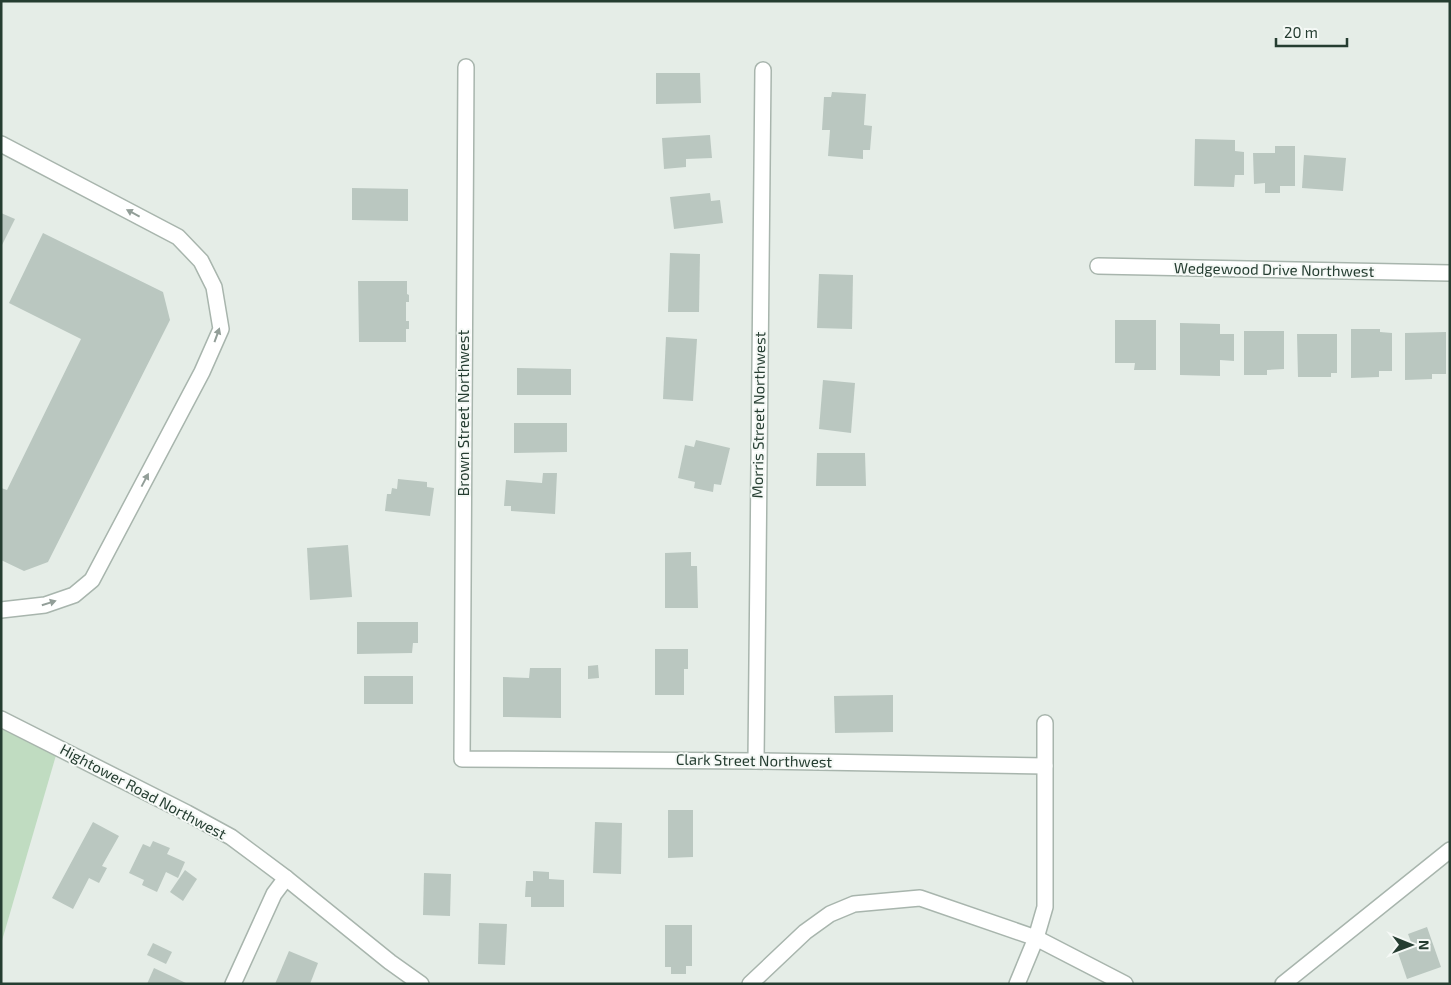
<svg xmlns="http://www.w3.org/2000/svg" width="1451" height="985" viewBox="0 0 1451 985" font-family="'Exo 2',sans-serif">
  <style>
    .green { fill: #c0dcc1 }
    .building { fill: #bac7c0 }
    .lines { fill: none; stroke-linecap: round; stroke-linejoin: round }
    .minor-casing { stroke: #a8b5ad; stroke-width: 18 }
    .minor { stroke: #fff; stroke-width: 15 }
    .oneway { fill: #929e98 }
    .labels { text-anchor: middle; stroke-width: 4; stroke-linejoin: round; paint-order: stroke }
    .street-label { font-size: 15px; fill: #253d31; stroke: #f5f9f6 }
  </style>
  <rect width="100%" height="100%" fill="#e5ede7"/>
  <!-- green -->
  <polygon class="green" points="1,720 59,745 1,944"/>
  <!-- building -->
  <g class="building">
    <polygon points="656,73 700,73 701,103 656,104"/>
    <polygon points="832,92 866,94 864,125 872,126 870,150 863,150 863,159 828,156 830,130 822,130 824,97 831,97"/>
    <polygon points="710,135 712,158 686,159 686,167 664,169 662,138"/>
    <polygon points="1195,139 1235,140 1235,151 1244,152 1244,175 1235,175 1234,187 1194,186"/>
    <polygon points="1275,146 1295,146 1295,186 1280,186 1280,193 1265,193 1265,183 1254,184 1253,153 1275,153"/>
    <polygon points="1304,155 1346,158 1343,191 1302,188"/>
    <polygon points="352,188 408,189 408,221 352,220"/>
    <polygon points="710,193 711,201 720,200 723,223 674,229 670,197"/>
    <polygon points="1,213 15,219 1,247"/>
    <polygon points="43,233 163,292 170,320 48,562 24,571 1,560 1,488 7,490 81,339 9,303"/>
    <polygon points="670,253 700,254 699,312 668,312"/>
    <polygon points="819,274 853,275 852,329 817,328"/>
    <polygon points="358,281 407,281 407,294 409,295 409,302 406,302 406,321 409,321 409,329 406,329 406,342 359,342"/>
    <polygon points="1115,320 1156,320 1156,370 1134,370 1135,363 1115,363"/>
    <polygon points="1180,323 1220,324 1220,334 1234,334 1234,361 1220,360 1220,376 1180,375"/>
    <polygon points="1351,329 1380,329 1380,332 1392,333 1392,371 1379,371 1379,377 1351,378"/>
    <polygon points="1244,331 1284,331 1284,369 1267,370 1267,375 1244,375"/>
    <polygon points="1446,332 1446,374 1432,374 1432,379 1405,380 1405,333"/>
    <polygon points="1297,334 1337,334 1337,373 1331,373 1331,377 1298,377"/>
    <polygon points="666,337 697,339 693,401 663,399"/>
    <polygon points="517,368 571,369 571,395 517,395"/>
    <polygon points="823,380 855,383 851,433 819,429"/>
    <polygon points="514,423 567,423 567,452 514,453"/>
    <polygon points="696,440 730,448 721,485 714,484 713,492 694,488 695,482 678,478 685,445 694,447"/>
    <polygon points="817,453 865,453 866,486 816,486"/>
    <polygon points="543,473 557,473 555,514 511,511 511,506 504,506 506,480 542,483"/>
    <polygon points="398,479 427,482 427,487 434,488 430,516 385,511 387,494 391,494 392,488 397,489"/>
    <polygon points="348,545 352,597 310,600 307,548"/>
    <polygon points="691,552 691,566 697,566 698,608 665,608 665,553"/>
    <polygon points="357,622 418,622 418,643 413,643 412,653 357,654"/>
    <polygon points="655,649 688,649 688,669 684,669 684,695 655,695"/>
    <polygon points="598,665 599,678 588,679 588,666"/>
    <polygon points="530,668 561,668 561,718 503,717 503,677 529,678"/>
    <rect x="364" y="676" width="49" height="28"/>
    <polygon points="893,695 893,732 835,733 834,696"/>
    <polygon points="668,810 693,810 693,857 668,858"/>
    <polygon points="93,822 119,836 102,866 107,868 99,883 89,878 73,909 52,898"/>
    <polygon points="595,822 622,823 621,874 593,873"/>
    <polygon points="153,841 170,848 167,854 185,862 178,878 166,872 157,892 142,885 144,880 129,873 143,844 150,847"/>
    <polygon points="185,870 197,879 183,901 170,892"/>
    <polygon points="533,871 549,872 549,879 564,880 564,907 531,907 531,897 525,897 526,881 533,881"/>
    <polygon points="424,873 451,874 450,916 423,915"/>
    <polygon points="479,923 507,924 505,965 478,964"/>
    <polygon points="665,925 692,925 692,966 686,966 686,974 671,974 671,967 665,967"/>
    <polygon points="1427,927 1441,967 1407,979 1396,947 1411,942 1408,934"/>
    <polygon points="153,943 172,952 166,964 147,955"/>
    <polygon points="289,951 318,963 310,984 275,984"/>
    <polygon points="154,968 188,984 147,984"/>
  </g>
  <g class="lines">
    <defs>
      <g id="minor">
        <polyline points="466,67 462,759 756,761 1045,766"/>
        <polyline points="1,144 178,237 201,261 214,287 221,329 202,372 92,580 74,595 45,605 1,610"/>
        <polyline points="1098,266 1450,273"/>
        <polyline points="1,719 187,813 231,837 286,878 390,962 421,984"/>
        <polyline points="756,761 763,70"/>
        <polyline points="233,984 274,894 286,878"/>
        <polyline points="750,984 805,932 830,914 854,904 920,898 1036,938 1125,984"/>
        <polyline points="1017,984 1036,938 1045,907 1045,723"/>
        <polyline points="1283,984 1450,850"/>
      </g>
    </defs>
    <!-- minor casing -->
    <use href="#minor" class="minor-casing"/>
    <!-- minor -->
    <use href="#minor" class="minor"/>
  </g>
  <!-- one-way arrows -->
  <defs><path id="oneway-solid" d="M-6-.8H1V-3.2L6.5 0L1 3.2V.8H-6Z" transform="scale(1.25)"/></defs>
  <g class="oneway">
    <use href="#oneway-solid" transform="translate(133 213) rotate(-152)"/>
    <use href="#oneway-solid" transform="translate(217 335) rotate(-70)"/>
    <use href="#oneway-solid" transform="translate(145 480) rotate(-62)"/>
    <use href="#oneway-solid" transform="translate(49 603) rotate(-17)"/>
  </g>
  <g class="labels">
    <!-- street labels -->
    <g class="street-label">
      <text transform="translate(1274 270) rotate(1)" y="5">Wedgewood Drive Northwest</text>
      <text transform="translate(464 413) rotate(-90)" y="5">Brown Street Northwest</text>
      <text transform="translate(759 415) rotate(-89)" y="5">Morris Street Northwest</text>
      <text transform="translate(754 761) rotate(1)" y="5">Clark Street Northwest</text>
      <text transform="translate(143 792) rotate(28)" y="5">Hightower Road Northwest</text>
    </g>
  </g>
  <!-- border -->
  <rect width="1451" height="985" fill="none" stroke="#253d31" stroke-width="5"/>
  <!-- north arrow -->
  <g transform="translate(1411 945) rotate(91)" stroke="#f5f9f6" stroke-width="4" paint-order="stroke">
  <path d="M0-4L9 19L0 12L-9 19Z" fill="#253d31"/>
  <text y="-8" font-size="14" font-weight="bold" text-anchor="middle" fill="#253d31">N</text>
  </g>
  <!-- scale -->
  <path d="M1276 38v8h71v-8" fill="none" stroke="#253d31" stroke-width="2.5"/>
  <text x="1284" y="38" font-size="15" fill="#253d31" stroke="#f5f9f6" stroke-width="4" paint-order="stroke">20 m</text>
</svg>
